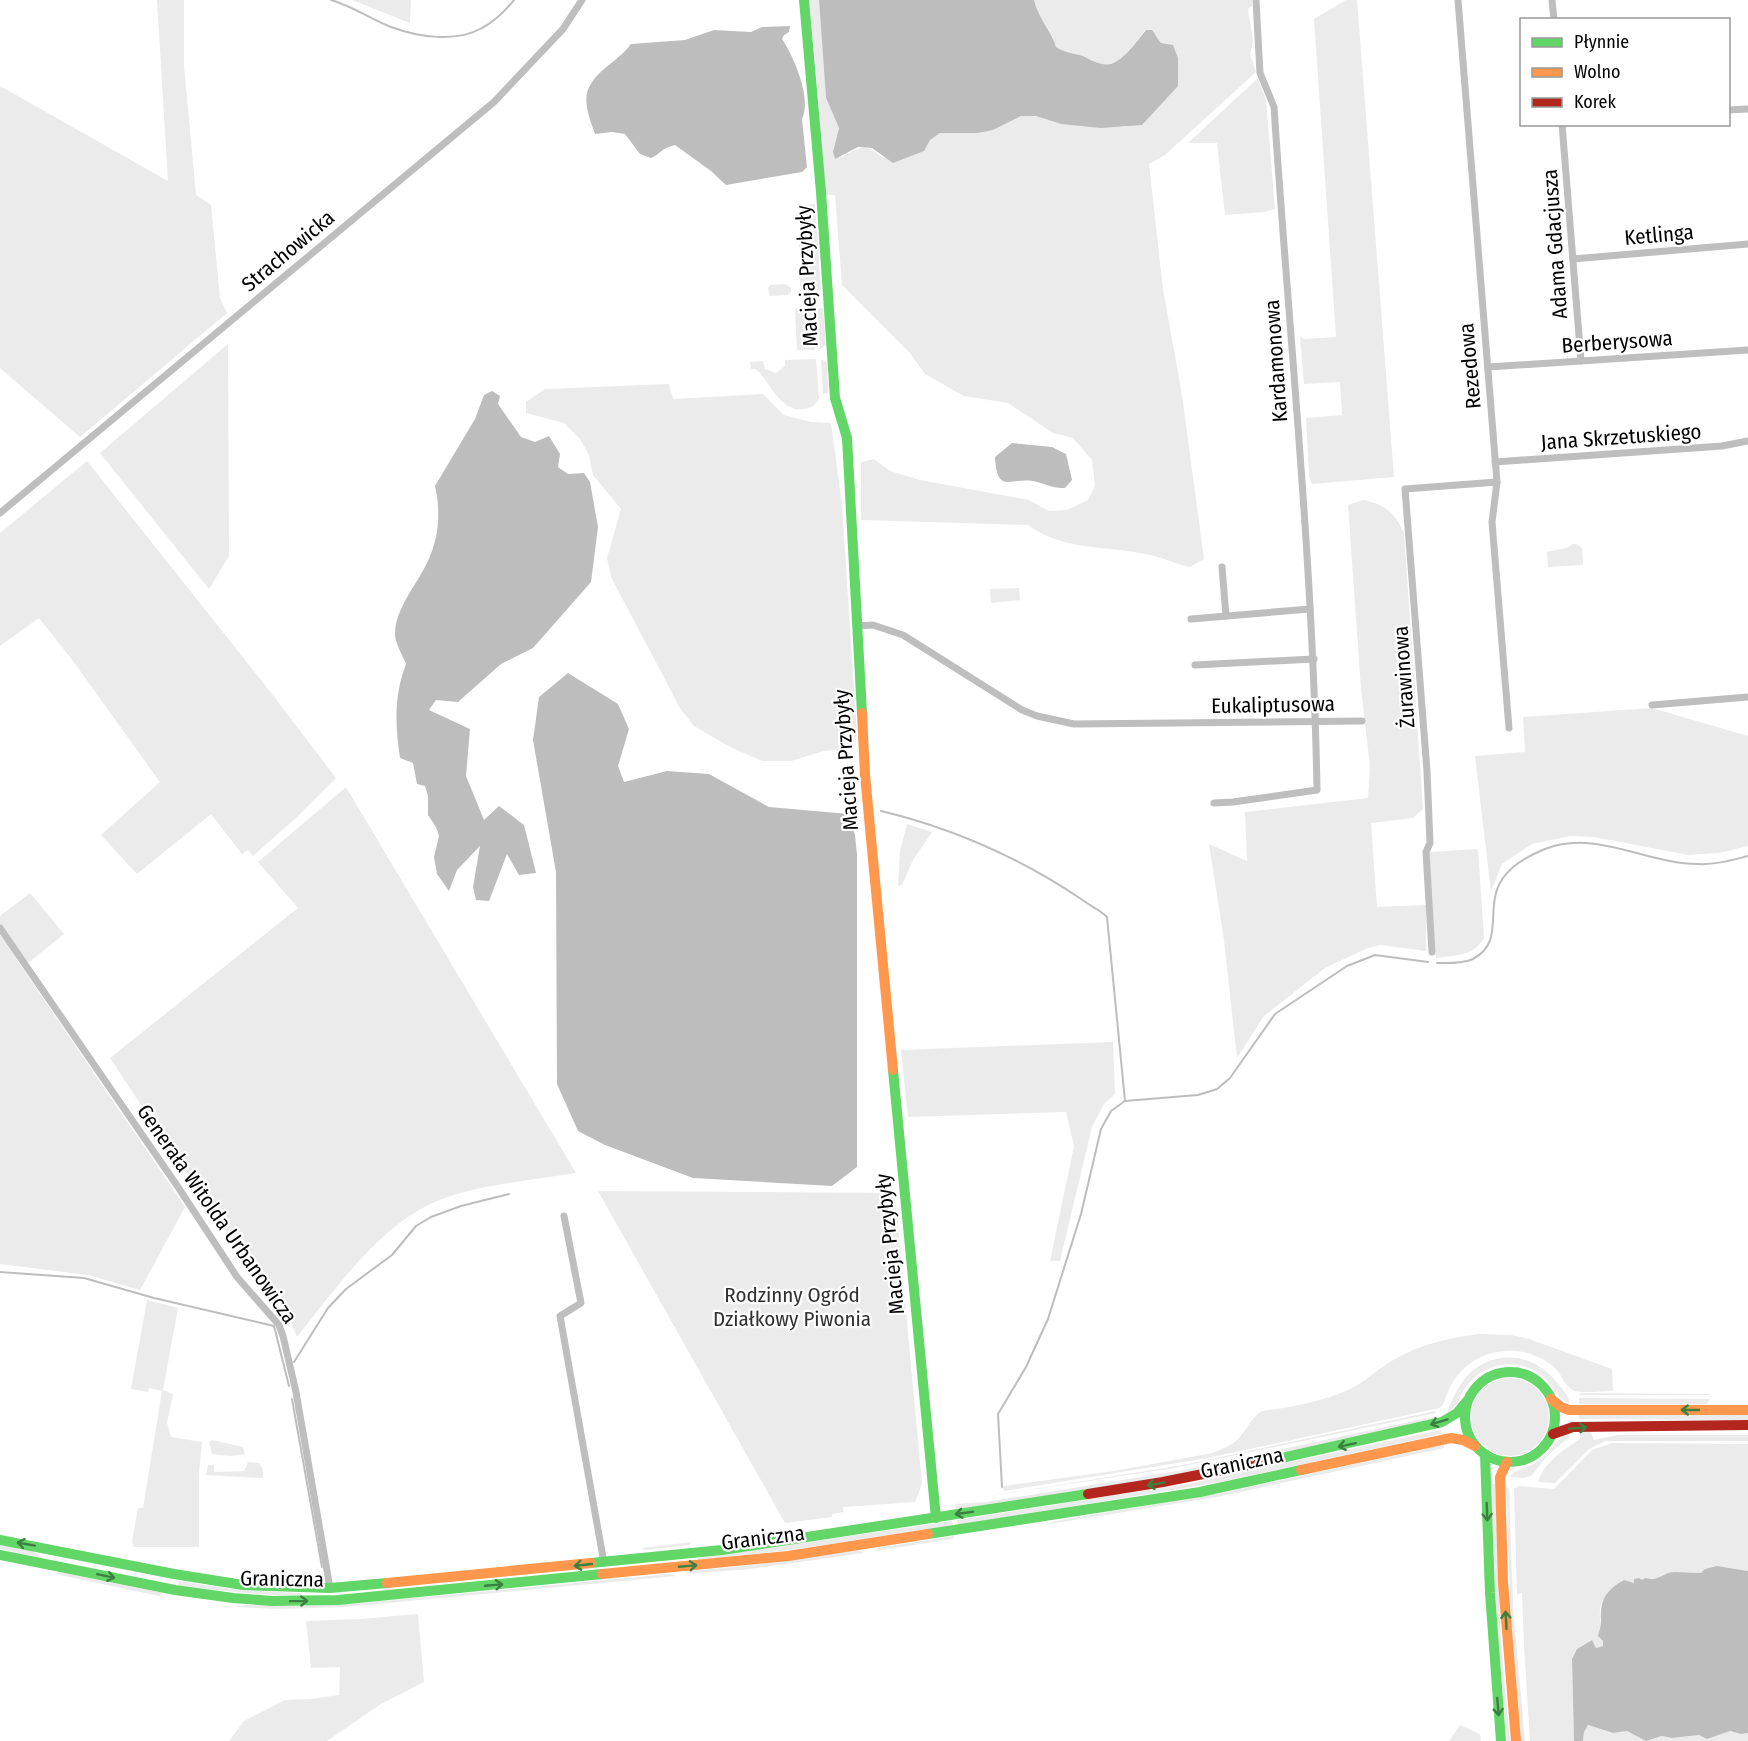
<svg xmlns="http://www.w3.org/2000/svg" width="1748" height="1741" viewBox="0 0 1748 1741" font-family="'Fira Sans Condensed',sans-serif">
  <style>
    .green { fill: #ebebeb }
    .water { fill: #bdbdbd }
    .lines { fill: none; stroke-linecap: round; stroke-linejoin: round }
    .stream { stroke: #bdbdbd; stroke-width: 2 }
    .street { stroke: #bebebe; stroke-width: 7 }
    .fast { stroke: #63d668; stroke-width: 10 }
    .slow { stroke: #ff974d; stroke-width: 10 }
    .jam { stroke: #b3261e; stroke-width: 10 }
    .oneway { stroke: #3b803e }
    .labels { text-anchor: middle; stroke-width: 4.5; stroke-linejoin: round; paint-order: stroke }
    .street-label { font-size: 21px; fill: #000; stroke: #fff }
    .park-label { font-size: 21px; fill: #313131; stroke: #fff }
  </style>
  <rect width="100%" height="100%" fill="#fff"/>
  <!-- green -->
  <g class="green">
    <polygon points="157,0 184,0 184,65 196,195 211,205 220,298 227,313 80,437 0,368 0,86 168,181"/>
    <polygon points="352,0 411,0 410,23"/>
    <path d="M809 0H819L826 98 839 128 833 152 842 157C861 146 866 143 883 158L930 140 940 133H978L993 130 1020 116H1036L1061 124 1123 127 1132 125H1142L1154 111 1161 43 1157 36 1145 30C1137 41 1124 60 1111 64 1101 66 1091 60 1083 56 1073 53 1065 53 1056 47 1051 29 1038 18 1034 0H1252V6L1248 9 1253 42 1250 54 1256 72 1165 155 1149 164 1163 289 1182 395 1204 559 1190 567C1176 564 1164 558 1150 555 1107 545 1066 552 1028 525L861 520V462L874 459 890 471 920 480 1029 500 1049 511 1067 510 1088 500 1095 486 1092 460 1073 438 1053 433 1008 403 964 396 925 374 910 353 842 285 835 195H825L816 67Z"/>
    <polygon points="1346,0 1357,0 1394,477 1312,484 1309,475 1306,418 1342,415 1340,382 1304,384 1300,336 1304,339 1336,337 1314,19"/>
    <polygon points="1258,78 1266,100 1275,209 1264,212 1225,215 1217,143 1188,143"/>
    <polygon points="815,204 821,290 813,294 804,292 800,285 799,267 807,267 807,257 803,256 802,248 799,247 799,240 806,238 805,220 801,219 802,210 808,205"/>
    <polygon points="786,284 791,288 791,292 788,295 770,296 768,288 770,285"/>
    <polygon points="823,308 826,345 820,349 817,309"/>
    <polygon points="795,309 812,309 815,350 797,350"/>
    <polygon points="228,344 229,556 209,589 100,453"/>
    <path d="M816 359 819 398C816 405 811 408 804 409 783 413 771 386 760 373L755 369H751L750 362 763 361 765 369 776 373 785 366V360Z"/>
    <polygon points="821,359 827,363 828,393 823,394"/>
    <polygon points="669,384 673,399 763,394 784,415 811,422 831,423 842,505 857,735 848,749 824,751 791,761 762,761 730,747 694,726 680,708 611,577 607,558 621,509 593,475 589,455 580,439 564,423 526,413 526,402 545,389"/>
    <polygon points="87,461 272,694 336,778 297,817 253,856 248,850 242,854 211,814 137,874 101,835 160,782 73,661 39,618 0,646 0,533"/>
    <path d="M1363 500C1385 504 1395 513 1404 533L1423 809 1413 818 1371 823 1377 907 1426 905V951L1380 945 1368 948 1325 968 1264 1016 1237 1058 1224 940 1209 844 1247 861 1245 812 1368 798 1370 766 1361 689 1348 505Z"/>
    <polygon points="1573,544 1576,544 1582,548 1583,565 1548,567 1547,552 1566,548"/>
    <polygon points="1019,588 1020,600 991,603 990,589"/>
    <polygon points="1652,708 1748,736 1748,846 1719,853 1688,855 1594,837 1570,836 1532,844 1502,864 1491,892 1475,756 1525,752 1523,717"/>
    <path d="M346 787 576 1173C534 1180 485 1184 445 1198 385 1218 335 1289 297 1337L286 1311 211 1211 110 1058 298 908 258 862Z"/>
    <polygon points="907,824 932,832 913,860 902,885 898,886 900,851"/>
    <path d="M1478 849 1484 938C1473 957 1455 955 1436 958L1429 852Z"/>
    <polygon points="30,893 64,934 28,963 0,923 0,916"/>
    <polygon points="0,935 185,1207 140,1290 88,1275 0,1264"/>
    <polygon points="1113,1042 1115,1094 1104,1104 1092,1127 1060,1261 1050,1261 1074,1146 1066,1112 908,1117 901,1050"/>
    <polygon points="598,1191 895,1193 922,1484 915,1502 843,1507 843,1512 832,1514 832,1517 785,1523"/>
    <polygon points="147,1300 178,1308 163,1390 173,1394 167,1423 171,1437 202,1442 199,1474 199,1547 134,1547 132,1542 138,1508 143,1508 162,1391 149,1388 148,1392 131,1389"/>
    <path d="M1479 1334 1512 1335 1529 1339 1612 1369 1613 1391C1604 1391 1579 1394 1572 1390 1565 1385 1561 1374 1555 1368 1531 1346 1492 1345 1467 1366 1458 1373 1452 1382 1448 1392 1445 1398 1445 1403 1440 1408L1208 1458 1004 1491 1003 1486 1114 1471 1213 1453C1221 1449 1229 1447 1236 1441 1246 1432 1250 1418 1262 1411 1292 1407 1321 1402 1348 1390 1362 1384 1374 1372 1387 1364 1414 1346 1447 1338 1479 1334Z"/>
    <path d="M1501 1358C1530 1355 1547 1369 1563 1390 1567 1395 1569 1397 1569 1403 1556 1398 1552 1382 1540 1374 1515 1357 1483 1363 1465 1388 1457 1399 1460 1405 1447 1413 1457 1386 1470 1363 1501 1358Z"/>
    <circle cx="1510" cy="1417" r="39"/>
    <polygon points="1581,1393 1710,1394 1710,1395 1579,1395"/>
    <polygon points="1579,1398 1700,1399 1710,1399 1707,1404 1579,1404"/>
    <polygon points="1435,1411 1436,1413 1175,1468 970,1499 1183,1465"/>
    <polygon points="1579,1415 1748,1415 1748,1420 1579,1419"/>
    <polygon points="1437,1416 1438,1419 1255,1459 1160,1478 956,1510 955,1504 986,1502 1184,1470"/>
    <polygon points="1441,1430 1442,1434 1221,1482 958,1525 957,1520 1187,1484"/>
    <path d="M1569 1432V1437L1548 1455 1531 1476 1523 1478 1509 1477C1517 1468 1529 1468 1538 1461 1551 1453 1555 1439 1569 1432Z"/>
    <path d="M1580 1432H1591L1594 1440 1618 1435H1748V1441H1606L1589 1449 1555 1483 1538 1482C1543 1464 1564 1449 1580 1439Z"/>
    <polygon points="212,1440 243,1447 245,1454 230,1456 212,1454 209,1442"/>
    <path d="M1612 1443 1748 1444V1571L1717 1566 1701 1573 1674 1572 1660 1579 1631 1583 1623 1580C1613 1589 1601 1597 1600 1611 1599 1619 1602 1623 1599 1631L1603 1641V1646L1596 1648 1591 1640 1577 1649 1572 1659 1574 1741H1530L1524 1647 1522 1592 1517 1595 1514 1489 1518 1486 1554 1489 1592 1450Z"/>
    <polygon points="1444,1445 1444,1448 1440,1449 1217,1497 1043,1525 1056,1521 1226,1492"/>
    <polygon points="248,1462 259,1463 263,1470 263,1478 206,1475 208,1465 214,1465 214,1472 244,1471"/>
    <polygon points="1491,1484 1495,1484 1501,1642 1510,1741 1507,1741 1498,1643"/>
    <polygon points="1506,1486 1509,1489 1513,1605 1525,1741 1521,1741 1511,1621"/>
    <polygon points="952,1521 953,1525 798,1549 698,1560 698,1558"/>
    <polygon points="954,1536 953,1539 875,1551 878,1548"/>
    <polygon points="692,1542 689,1545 644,1550 642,1548"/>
    <polygon points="0,1545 33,1551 43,1558 0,1549"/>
    <polygon points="858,1550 864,1553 750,1569 686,1574 691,1571 745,1566"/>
    <polygon points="59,1572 163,1593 159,1596 55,1574"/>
    <polygon points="670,1574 676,1576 345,1607 279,1609 234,1607 246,1605 305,1606 362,1603"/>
    <path d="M179 1581 239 1590 301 1593V1596C259 1595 219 1591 178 1585Z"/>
    <polygon points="418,1614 424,1682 381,1704 327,1741 229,1741 244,1721 285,1700 310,1699 339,1695 340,1667 311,1668 306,1621 361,1619"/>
    <polygon points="1460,1725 1480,1734 1481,1741 1449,1741"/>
    <polygon points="1587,1725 1613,1733 1627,1731 1647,1741 1662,1736 1672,1738 1699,1735 1707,1739 1730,1731 1741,1734 1748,1733 1748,1741 1583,1741 1584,1732"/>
  </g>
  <!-- water -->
  <g class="water">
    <path d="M819 0H1034C1038 18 1051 30 1056 47 1065 53 1074 53 1083 56 1091 60 1101 66 1111 64 1125 59 1137 41 1146 30H1152L1161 43 1173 45 1178 58V86L1142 125 1101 128 1061 124 1036 116H1021L993 130 978 133H940L930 140 924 151 893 163 872 148 858 147 835 159 833 152 839 128 826 98Z"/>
    <path d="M790 26 789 32 784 35 782 39C794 57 812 98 802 119L807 167 802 172 726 185 711 171 675 145C660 149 662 153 651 158L640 154 625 134 612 132 595 134C592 125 588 116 587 107 581 76 616 65 631 44L685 40 714 30 751 32 762 27Z"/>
    <path d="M492 391 500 396 498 404 521 437 535 442 549 436 560 454 558 467 568 474 584 473 590 482 598 527 591 582 533 648 501 664 458 702 436 700 429 710 470 729 466 776 484 820 499 806 524 825 536 873 519 875 507 854 489 901 476 900 473 887 480 846 457 870 449 891 437 874 434 857 439 836 436 827 428 815V796L425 786 417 784 413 763 400 758C395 725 394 695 406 664 403 656 395 643 395 634 395 609 417 584 427 563 439 538 441 512 435 486L475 419 484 395Z"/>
    <path d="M1012 443 1052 447 1066 454 1072 480 1065 488C1049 488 1045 483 1033 481 1009 478 997 494 995 457Z"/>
    <polygon points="568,673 618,704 629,729 618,766 624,782 667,771 709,774 769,807 849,814 855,835 857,855 857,1167 832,1186 693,1178 605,1145 578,1131 557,1084 556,872 533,740 539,697"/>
    <path d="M1717 1566 1748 1571V1733L1741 1734 1730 1731 1707 1739 1699 1735 1672 1738 1662 1736 1646 1741 1627 1731 1613 1733 1588 1725 1584 1732 1583 1741H1574L1572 1659 1577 1649 1592 1640 1596 1648 1603 1646V1641L1598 1636C1599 1631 1601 1626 1601 1621 1600 1600 1605 1591 1624 1580L1634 1583V1579L1640 1578 1641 1580 1646 1578C1659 1582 1663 1572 1675 1572 1684 1572 1692 1573 1701 1573L1705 1569Z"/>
  </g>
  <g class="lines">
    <!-- stream -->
    <g class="stream">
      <path d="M331 0C352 6 371 19 391 27 418 37 456 43 482 28 495 21 505 11 514 0"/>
      <path d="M881 811C952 828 1020 858 1081 899 1090 906 1099 909 1107 917L1125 1101"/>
      <polyline points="849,814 857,813"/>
      <path d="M1437 963C1447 963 1463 964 1473 959 1501 944 1489 918 1496 893 1502 870 1525 857 1545 849 1596 829 1647 864 1698 864 1715 865 1732 860 1748 856"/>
      <polyline points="0,1272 84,1278 154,1298 274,1326 289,1386"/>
      <polyline points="294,1362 328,1308 346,1289 392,1255 416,1226 431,1217 461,1206 509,1194"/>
      <polyline points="292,1399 322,1567"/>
      <polyline points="1002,1487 998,1414 1026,1367 1048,1319 1081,1214 1101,1129 1111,1111 1125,1101 1198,1095 1217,1089 1230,1078 1275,1014 1347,966 1375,955 1428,962"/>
    </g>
    <!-- street -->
    <g class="street">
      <polyline points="1458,0 1497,482 1492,522 1509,728"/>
      <polyline points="1552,0 1554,20"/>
      <polyline points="1728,110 1748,109"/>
      <polyline points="1562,124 1581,361"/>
      <polyline points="1573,259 1748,244"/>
      <polyline points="1488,367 1748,350"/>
      <polyline points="1495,462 1722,446 1748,441"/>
      <polyline points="0,513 494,102 563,29 582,0"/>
      <polyline points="1222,567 1226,616"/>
      <polyline points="1191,619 1310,609"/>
      <polyline points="857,626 873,625 903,635 1022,710 1037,716 1074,724 1362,721"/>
      <polyline points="1195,665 1314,659"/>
      <polyline points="1652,705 1748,697"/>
      <path d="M1214 803 1233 802 1317 790C1313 562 1289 334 1274 107L1260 73 1256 0"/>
      <polyline points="0,928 178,1187 237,1277 279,1325 283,1336 296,1392 330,1588"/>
      <polyline points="1432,952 1426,852 1430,843 1427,771 1405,489 1497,482"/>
      <polyline points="564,1216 581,1303 560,1316 604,1563"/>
    </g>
    <!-- fast -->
    <g class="fast">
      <polyline points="804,0 821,192 835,398 847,438 862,713"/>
      <polyline points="893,1070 936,1518"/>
      <circle cx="1510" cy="1417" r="45"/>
      <polyline points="1485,1454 1490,1593 1501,1741"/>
      <polyline points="1268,1461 1442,1422 1457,1413 1467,1401"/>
      <polyline points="928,1534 1200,1492 1301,1470"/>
      <polyline points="0,1540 174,1574 243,1585 330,1588 387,1583"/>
      <polyline points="0,1555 175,1590 233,1598 272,1601 338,1600 602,1574"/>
      <polyline points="591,1563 722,1550 1088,1494"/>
    </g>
    <!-- slow -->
    <g class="slow">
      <polyline points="862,713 865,775 893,1070"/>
      <polyline points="1551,1399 1561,1407 1569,1410 1748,1410"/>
      <polyline points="1507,1462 1500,1477 1503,1582 1516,1741"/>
      <polyline points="1301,1470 1451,1438 1463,1440 1475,1446"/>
      <polyline points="602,1574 788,1556 928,1534"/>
      <polyline points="387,1583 591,1563"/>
    </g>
    <!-- jam -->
    <g class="jam">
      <polyline points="1553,1434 1573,1427 1748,1425"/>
      <polyline points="1088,1494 1163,1482 1268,1461"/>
    </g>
  </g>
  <!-- one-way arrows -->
  <defs><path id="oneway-shaft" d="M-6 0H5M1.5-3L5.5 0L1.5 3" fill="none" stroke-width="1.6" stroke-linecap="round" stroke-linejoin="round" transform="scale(1.5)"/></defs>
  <g class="oneway">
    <use href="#oneway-shaft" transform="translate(1690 1410) rotate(-180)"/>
    <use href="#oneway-shaft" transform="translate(1439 1422) rotate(163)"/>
    <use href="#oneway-shaft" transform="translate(1578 1428) rotate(-4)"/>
    <use href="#oneway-shaft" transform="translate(1347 1445) rotate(168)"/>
    <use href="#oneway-shaft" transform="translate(1156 1484) rotate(170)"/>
    <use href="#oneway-shaft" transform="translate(1487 1512) rotate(88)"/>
    <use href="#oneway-shaft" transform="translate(964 1513) rotate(172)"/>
    <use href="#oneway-shaft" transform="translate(26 1544) rotate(-170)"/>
    <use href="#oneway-shaft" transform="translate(583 1565) rotate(174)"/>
    <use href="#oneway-shaft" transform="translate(688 1566) rotate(-5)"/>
    <use href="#oneway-shaft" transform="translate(106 1576) rotate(12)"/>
    <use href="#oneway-shaft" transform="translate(494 1585) rotate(-5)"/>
    <use href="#oneway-shaft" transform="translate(299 1601) rotate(-1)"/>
    <use href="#oneway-shaft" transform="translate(1506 1620) rotate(-93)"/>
    <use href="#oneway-shaft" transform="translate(1498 1707) rotate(85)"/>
  </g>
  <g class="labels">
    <!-- street labels -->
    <g class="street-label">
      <text transform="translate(1659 235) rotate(-5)" y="7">Ketlinga</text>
      <text transform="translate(1555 244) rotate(-94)" y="7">Adama Gdacjusza</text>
      <text transform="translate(288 251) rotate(-40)" y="7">Strachowicka</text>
      <text transform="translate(807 276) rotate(-93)" y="7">Macieja Przybyły</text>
      <text transform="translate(1617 342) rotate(-4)" y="7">Berberysowa</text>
      <text transform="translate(1276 361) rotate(-94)" y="7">Kardamonowa</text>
      <text transform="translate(1470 366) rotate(-95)" y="7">Rezedowa</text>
      <text transform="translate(1621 437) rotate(-4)" y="7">Jana Skrzetuskiego</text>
      <text transform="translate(1404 677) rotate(-94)" y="7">Żurawinowa</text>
      <text transform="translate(1273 705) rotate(-1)" y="7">Eukaliptusowa</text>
      <text transform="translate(846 760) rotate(-94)" y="7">Macieja Przybyły</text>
      <text transform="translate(217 1214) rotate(55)" y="7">Generała Witolda Urbanowicza</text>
      <text transform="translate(890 1244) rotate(-96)" y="7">Macieja Przybyły</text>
      <text transform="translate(1242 1463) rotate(-12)" y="7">Graniczna</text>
      <text transform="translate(763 1538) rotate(-7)" y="7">Graniczna</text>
      <text transform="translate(282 1579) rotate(1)" y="7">Graniczna</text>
    </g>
    <!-- park labels -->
    <g class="park-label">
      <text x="792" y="1302">Rodzinny Ogród<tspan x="792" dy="24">Działkowy Piwonia</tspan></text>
    </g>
  </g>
  <!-- legend -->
  <rect x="1520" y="18" width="210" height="108" fill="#ffffff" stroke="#999999" stroke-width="1.5"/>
  <rect x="1532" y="38" width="30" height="9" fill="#63d668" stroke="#999999" stroke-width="1.5"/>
  <text x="1574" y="48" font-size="18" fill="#000000">Płynnie</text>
  <rect x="1532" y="68" width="30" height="9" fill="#ff974d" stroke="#999999" stroke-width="1.5"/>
  <text x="1574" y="78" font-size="18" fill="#000000">Wolno</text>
  <rect x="1532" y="98" width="30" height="9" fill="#b3261e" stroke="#999999" stroke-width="1.5"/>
  <text x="1574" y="108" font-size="18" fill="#000000">Korek</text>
</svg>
